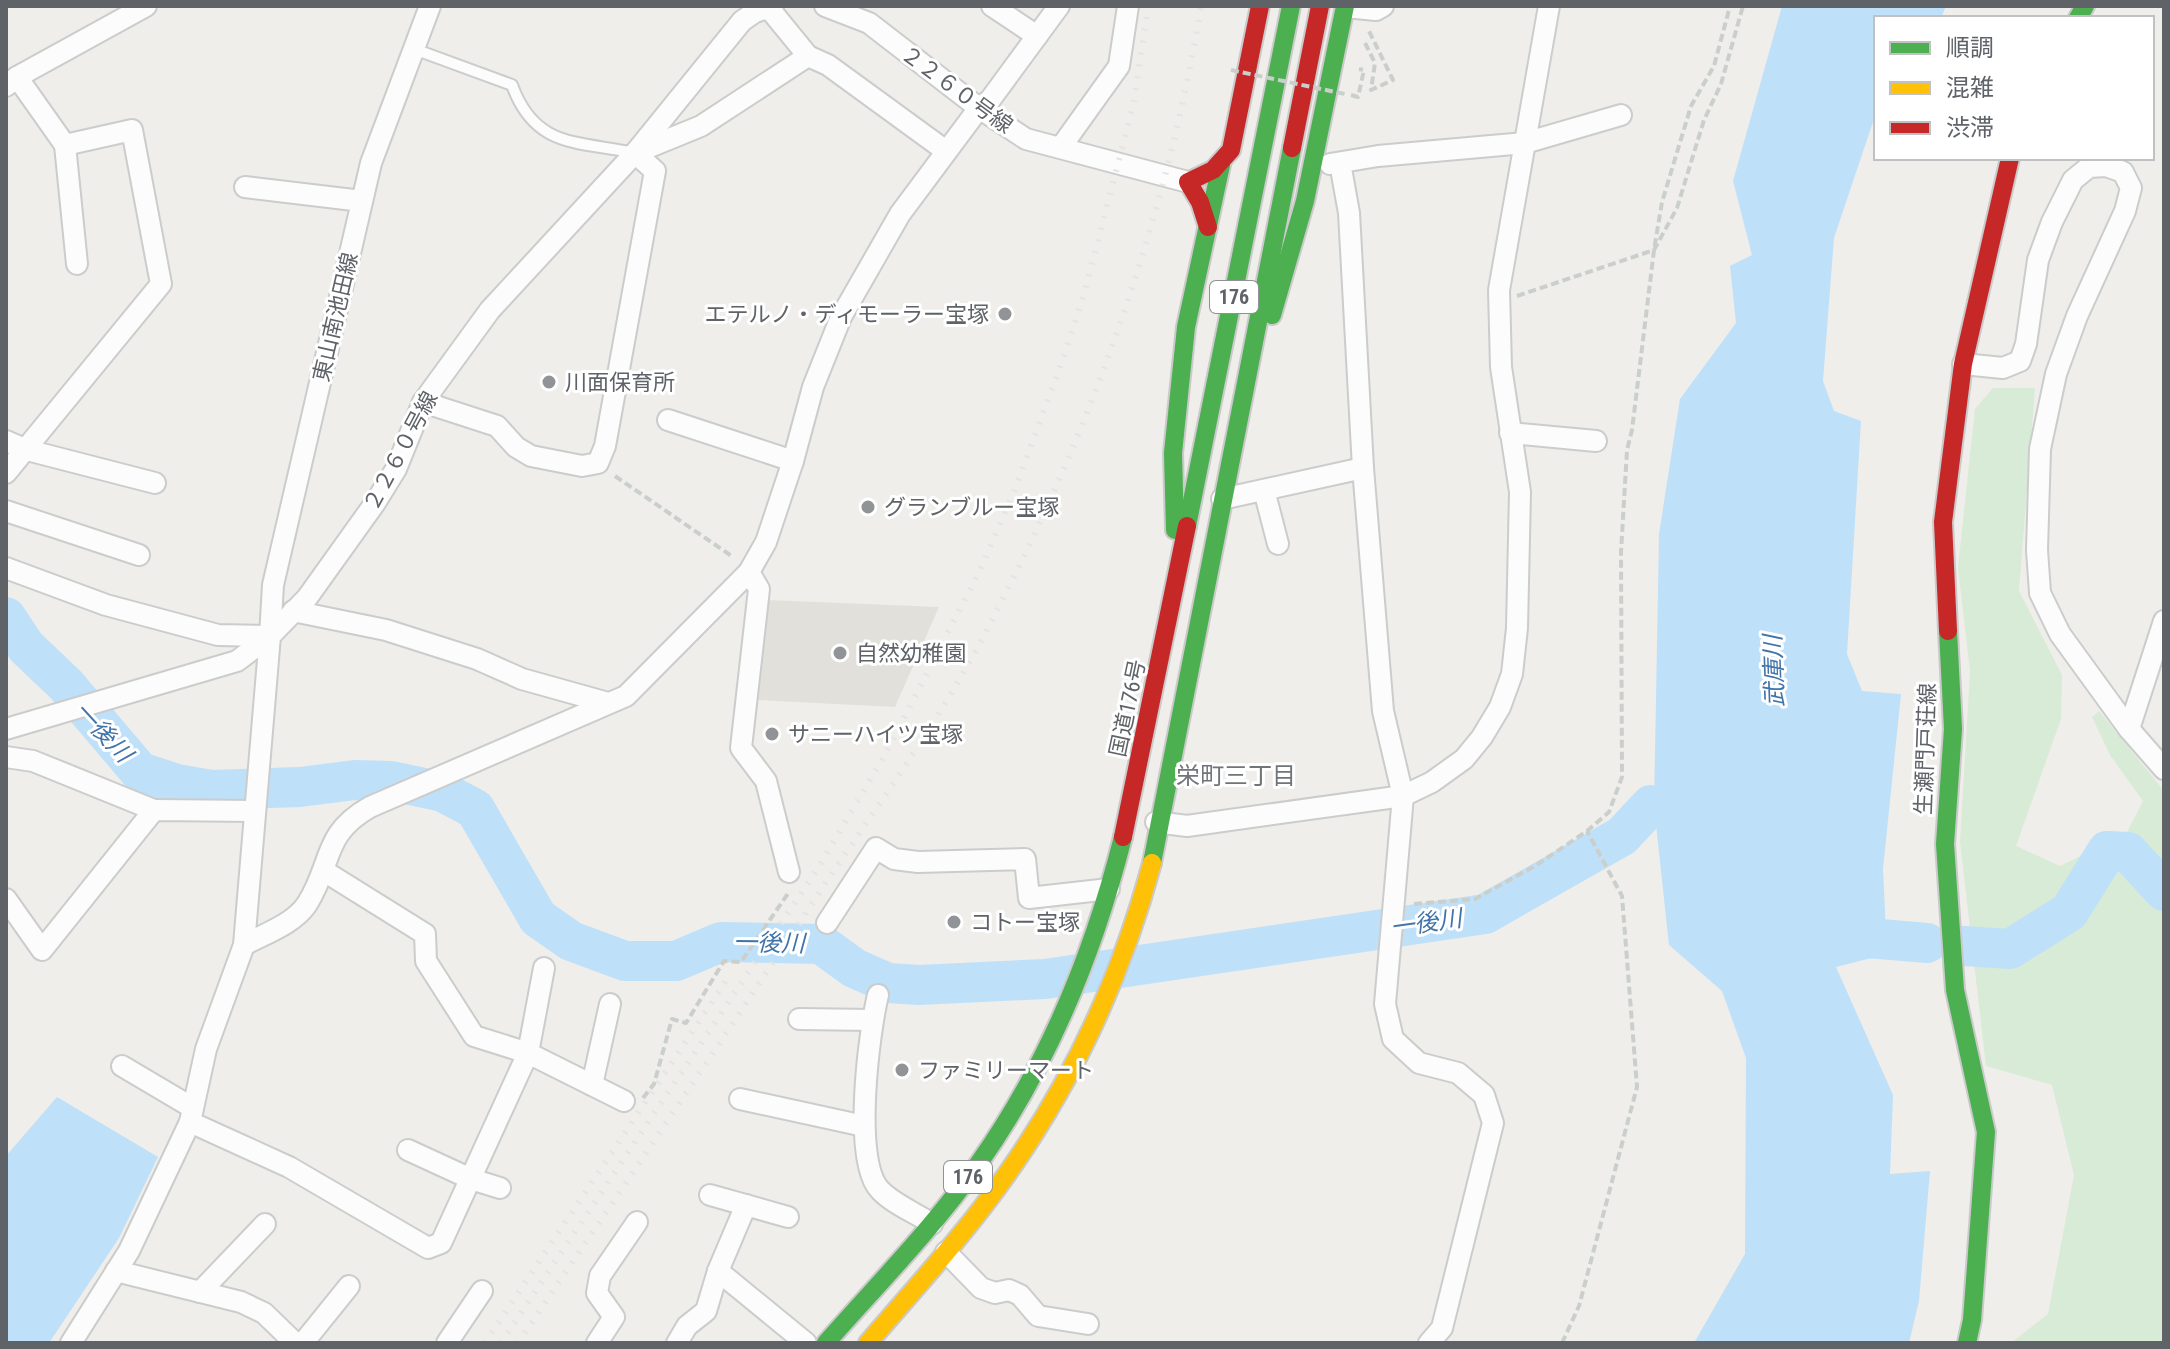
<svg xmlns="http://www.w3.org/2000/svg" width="2170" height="1349" viewBox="0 0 2170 1349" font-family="'Roboto Condensed','Noto Sans JP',sans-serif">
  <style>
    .education { fill: #e2e0da }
    .green { fill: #d8ebd6 }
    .water { fill: #bfe0f9 }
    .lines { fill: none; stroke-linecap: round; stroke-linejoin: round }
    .river { stroke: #bfe0f9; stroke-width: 40 }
    .lane-casing { stroke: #cbcccc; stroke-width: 14 }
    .street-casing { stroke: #cbcccc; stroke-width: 24 }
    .fast-casing { stroke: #cacacb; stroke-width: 22 }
    .slow-casing { stroke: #cacacb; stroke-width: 22 }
    .jam-casing { stroke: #cacacb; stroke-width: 22 }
    .path { stroke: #cacfcc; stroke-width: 4; stroke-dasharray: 8 4; stroke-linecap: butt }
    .lane { stroke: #fdfcfc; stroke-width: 10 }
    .street { stroke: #fdfcfc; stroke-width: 20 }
    .fast { stroke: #4caf50; stroke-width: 18 }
    .slow { stroke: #ffc107; stroke-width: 18 }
    .jam { stroke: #c62828; stroke-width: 18 }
    .rail { stroke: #e4e4e4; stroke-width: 6; stroke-dasharray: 2 10; stroke-linecap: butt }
    .path-bridge { stroke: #cacfcc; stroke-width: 4; stroke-dasharray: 8 4; stroke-linecap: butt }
    .poi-dot { fill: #919496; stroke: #fff; stroke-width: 3 }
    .labels { text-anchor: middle; stroke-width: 6; stroke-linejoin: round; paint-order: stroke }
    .shield { fill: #fff; stroke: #8f9295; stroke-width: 2 }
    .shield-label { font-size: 20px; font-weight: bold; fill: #5f6368 }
    .street-label { font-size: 22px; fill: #5f6368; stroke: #fff }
    .poi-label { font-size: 22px; fill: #5f6368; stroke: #fff; text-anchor: start }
    .water-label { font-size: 24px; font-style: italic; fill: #4174aa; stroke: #fff }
    .neighbourhood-label { font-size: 24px; fill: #70757a; stroke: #fff }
  </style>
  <rect width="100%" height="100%" fill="#efeeea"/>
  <!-- education -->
  <polygon class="education" points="767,600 939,607 895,707 757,700"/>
  <!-- green -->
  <polygon class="green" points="1993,388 2035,388 2019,591 2062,675 2061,719 2016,846 2060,866 2126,834 2143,801 2110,755 2092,717 2099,711 2164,791 2164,1343 2011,1343 2048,1314 2074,1175 2052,1085 1986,1066 1960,842 1970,671 1958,568 1975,409"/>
  <!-- water -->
  <g class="water">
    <polygon points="1782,6 1946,6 1941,18 1876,18 1876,113 1834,238 1823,381 1834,411 1861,421 1847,654 1862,691 1901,694 1883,869 1887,954 1836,967 1893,1095 1890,1174 1930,1171 1919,1301 1909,1343 1694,1343 1745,1254 1746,1058 1722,991 1669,945 1654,806 1659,534 1680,399 1736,323 1730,266 1752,255 1733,181"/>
    <polygon points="57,1097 158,1157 119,1238 49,1343 6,1343 6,1156"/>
  </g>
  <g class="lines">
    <!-- river -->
    <g class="river">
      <polyline points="6,617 26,647 66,685 140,772 177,784 211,790 300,787 355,780 391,781 443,792 475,809 538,918 571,941 625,961 676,961 721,942 821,944 854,968 888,983 919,985 1045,979 1485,914 1622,836 1651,805 1709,813"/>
      <polyline points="1832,935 1927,943"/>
      <polyline points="1964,946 2010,949 2069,912 2107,851 2128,852 2164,891"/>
    </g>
    <defs>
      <path id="lane" d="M414 49 512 85C535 149 579 141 635 153"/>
      <g id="street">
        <polyline points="825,6 869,23 979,108 1026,139 1188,182"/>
        <polyline points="992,6 1037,36"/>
        <polyline points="768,7 808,56 828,65 946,151"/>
        <polyline points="1345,7 1376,10 1383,6"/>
        <polyline points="17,77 146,6"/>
        <polyline points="6,86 17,77 65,145 132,130 161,284 6,473"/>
        <polyline points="65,145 77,264"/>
        <polyline points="1061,147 1119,66 1128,6"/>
        <polyline points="1340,163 1349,213 1363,468 1383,711 1403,796 1385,1004 1393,1039 1419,1063 1458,1073 1484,1095 1493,1123 1442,1328 1429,1343"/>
        <polyline points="1330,164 1378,156 1525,143 1621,115"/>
        <polyline points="245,187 362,201"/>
        <polyline points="1963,364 2003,368 2020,361 2026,344 2038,260 2052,222 2073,180 2089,167 2106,166 2123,172 2131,188 2125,211 2077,316 2056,374 2040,449 2037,550 2040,593 2060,634 2129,729 2164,769"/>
        <polyline points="423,402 497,426 516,447 531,456 582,466 598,463 605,446 655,171 635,153 701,126 808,56"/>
        <polyline points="668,420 793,461"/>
        <polyline points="1510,433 1596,441"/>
        <polyline points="6,441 27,450 155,483"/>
        <polyline points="1264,490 1278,544"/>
        <polyline points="1222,499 1363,468"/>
        <polyline points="6,511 139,555"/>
        <polyline points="6,568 106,605 218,635 270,636"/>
        <polyline points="749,572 766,542 793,461 813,387 841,317 900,214 979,108 990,100 1059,6"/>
        <polyline points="293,611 386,630 477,659 522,679 608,703"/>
        <polyline points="270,636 273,585 371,163 430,6"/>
        <polyline points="6,729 237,661 270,636"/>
        <polyline points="2129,729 2164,621"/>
        <polyline points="6,757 33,761 154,810"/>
        <polyline points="1156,822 1187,826 1403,796 1432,782 1464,759 1482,737 1500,707 1512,674 1517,628 1520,492 1501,367 1499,290 1549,6"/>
        <polyline points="324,871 425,934 426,961 474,1036 528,1053 624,1101"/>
        <polyline points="6,899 42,950 154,810 254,811"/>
        <polyline points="827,923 876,848 894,859 918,862 1025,859 1029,898 1109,889"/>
        <path d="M244 945C264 934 294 924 307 904 333 863 322 834 370 807L626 696 749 572 759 589 741 748 766 781 789 872"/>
        <path d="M878 995C869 1032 852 1162 880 1190 893 1204 916 1213 932 1224"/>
        <polyline points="799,1019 872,1020"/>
        <polyline points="122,1066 193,1108"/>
        <polyline points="592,1085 610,1004"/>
        <polyline points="740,1099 864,1126"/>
        <polyline points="190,1122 289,1167 428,1248 441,1243 528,1053 544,968"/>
        <polyline points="408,1150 471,1179 500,1188"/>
        <polyline points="710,1195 788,1217"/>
        <polyline points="946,1252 981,1288 995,1293 1009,1290 1020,1295 1038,1316 1088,1324"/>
        <polyline points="116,1271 241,1302 264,1313 295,1343"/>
        <polyline points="718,1271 806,1343"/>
        <polyline points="200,1292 265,1224"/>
        <polyline points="71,1343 129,1251 190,1122 206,1049 244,945 270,636 307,598 375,503 396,469 423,402 490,310 635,153 742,21 755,12 773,6"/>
        <polyline points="303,1343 349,1286"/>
        <polyline points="447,1343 482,1291"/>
        <polyline points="597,1343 614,1317 597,1293 600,1276 637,1222"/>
        <polyline points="677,1343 687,1326 706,1311 718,1271 746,1205"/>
      </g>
      <g id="fast">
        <polyline points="2078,18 2085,6"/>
        <polyline points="1272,315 1305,201 1345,6"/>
        <polyline points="1187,526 1291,6"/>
        <polyline points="1175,530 1173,453 1186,327 1221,165"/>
        <polyline points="1948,631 1953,729 1945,844 1955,990 1986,1132 1972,1320 1967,1343"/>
        <polyline points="1152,863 1292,148"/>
        <path d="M826 1343C878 1284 934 1227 979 1163 1048 1065 1094 952 1123 837"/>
      </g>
      <path id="slow" d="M868 1343C915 1288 965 1234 1007 1174 1074 1079 1122 975 1152 863"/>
      <g id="jam">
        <polyline points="1292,148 1320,6"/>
        <polyline points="1208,227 1200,202 1188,182 1213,170 1231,150 1260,6"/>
        <polyline points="1948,631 1943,522 1963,364 2010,158"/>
        <polyline points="1123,837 1187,526"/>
      </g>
    </defs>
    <!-- lane casing -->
    <use href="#lane" class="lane-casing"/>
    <!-- street casing -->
    <use href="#street" class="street-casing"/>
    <!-- fast casing -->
    <use href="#fast" class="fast-casing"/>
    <!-- slow casing -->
    <use href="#slow" class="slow-casing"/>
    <!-- jam casing -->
    <use href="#jam" class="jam-casing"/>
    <!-- path -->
    <g class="path">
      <polyline points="1365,43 1375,63 1371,90 1393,80 1368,29"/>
      <polyline points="1351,95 1358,97 1364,70 1359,69"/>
      <polyline points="1517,296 1654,250 1677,208 1704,120 1721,84 1743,6"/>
      <polyline points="615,476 733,557"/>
      <polyline points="1414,904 1475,899 1535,866 1587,831 1609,812 1622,777 1621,552 1627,450 1632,430 1654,250 1662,202 1691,106 1714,66 1730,6"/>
      <polyline points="643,1098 654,1084 672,1019 686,1023 724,961 741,962 789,892"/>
      <polyline points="1562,1343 1579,1306 1637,1087 1622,896 1587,831"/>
    </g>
    <!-- lane -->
    <use href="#lane" class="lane"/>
    <!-- street -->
    <use href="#street" class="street"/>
    <!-- fast -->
    <use href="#fast" class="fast"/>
    <!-- slow -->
    <use href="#slow" class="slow"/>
    <!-- jam -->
    <use href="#jam" class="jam"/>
    <!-- rail -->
    <g class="rail">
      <polyline points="485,1343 730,975"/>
      <polyline points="501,1343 818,868 885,755 980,570 1015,489 1063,359 1085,291 1134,102 1148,6"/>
      <path d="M518 1343C622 1189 725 1036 827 881 882 799 941 718 987 630 1089 435 1166 223 1201 6"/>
    </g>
    <!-- path-bridge -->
    <polyline class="path-bridge" points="1231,70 1345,94"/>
  </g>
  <!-- markers -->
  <g class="poi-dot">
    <circle cx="1005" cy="314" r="8"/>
    <circle cx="549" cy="382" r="8"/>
    <circle cx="868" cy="507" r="8"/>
    <circle cx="840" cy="653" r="8"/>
    <circle cx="772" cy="734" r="8"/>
    <circle cx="954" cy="922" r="8"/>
    <circle cx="902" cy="1070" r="8"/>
  </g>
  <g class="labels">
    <!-- shield labels -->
    <g class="shield">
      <rect x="1210" y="281" width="48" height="32" rx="6"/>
      <rect x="944" y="1161" width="48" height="32" rx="6"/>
    </g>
    <g class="shield-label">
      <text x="1234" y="304">176</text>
      <text x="968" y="1184">176</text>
    </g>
    <!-- street labels -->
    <g class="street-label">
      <text transform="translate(957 89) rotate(36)" y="8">２２６０号線</text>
      <text transform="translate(335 317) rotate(-77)" y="8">東山南池田線</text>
      <text transform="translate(400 451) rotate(-62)" y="8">２２６０号線</text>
      <text transform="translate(1127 708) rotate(-78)" y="8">国道176号</text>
      <text transform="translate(1925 749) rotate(-88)" y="8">生瀬門戸荘線</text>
    </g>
    <!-- poi labels -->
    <g class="poi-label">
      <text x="989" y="322" text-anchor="end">エテルノ・ディモーラー宝塚</text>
      <text x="565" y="390">川面保育所</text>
      <text x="884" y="515">グランブルー宝塚</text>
      <text x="856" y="661">自然幼稚園</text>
      <text x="788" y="742">サニーハイツ宝塚</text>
      <text x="970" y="930">コトー宝塚</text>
      <text x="918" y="1078">ファミリーマート</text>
    </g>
    <!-- water labels -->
    <g class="water-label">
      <text transform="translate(1774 671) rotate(-92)" y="8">武庫川</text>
      <text transform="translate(103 732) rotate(47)" y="8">一後川</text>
      <text transform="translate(1426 923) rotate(-8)" y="8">一後川</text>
      <text transform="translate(769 943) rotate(1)" y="8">一後川</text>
    </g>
    <!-- neighbourhood labels -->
    <g class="neighbourhood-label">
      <text x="1236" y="784">栄町三丁目</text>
    </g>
  </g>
  <!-- border -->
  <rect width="2170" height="1349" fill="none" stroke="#5f6368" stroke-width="16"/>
  <!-- legend -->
  <rect x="1874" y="16" width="280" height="144" fill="#ffffff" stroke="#bfc1c3" stroke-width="2"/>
  <rect x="1890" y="42" width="40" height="12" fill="#4caf50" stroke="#bfc1c3" stroke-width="2"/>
  <text x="1946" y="56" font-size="24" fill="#5f6368">順調</text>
  <rect x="1890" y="82" width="40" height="12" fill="#ffc107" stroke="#bfc1c3" stroke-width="2"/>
  <text x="1946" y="96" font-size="24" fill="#5f6368">混雑</text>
  <rect x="1890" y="122" width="40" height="12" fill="#c62828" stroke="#bfc1c3" stroke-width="2"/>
  <text x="1946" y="136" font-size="24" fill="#5f6368">渋滞</text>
</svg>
